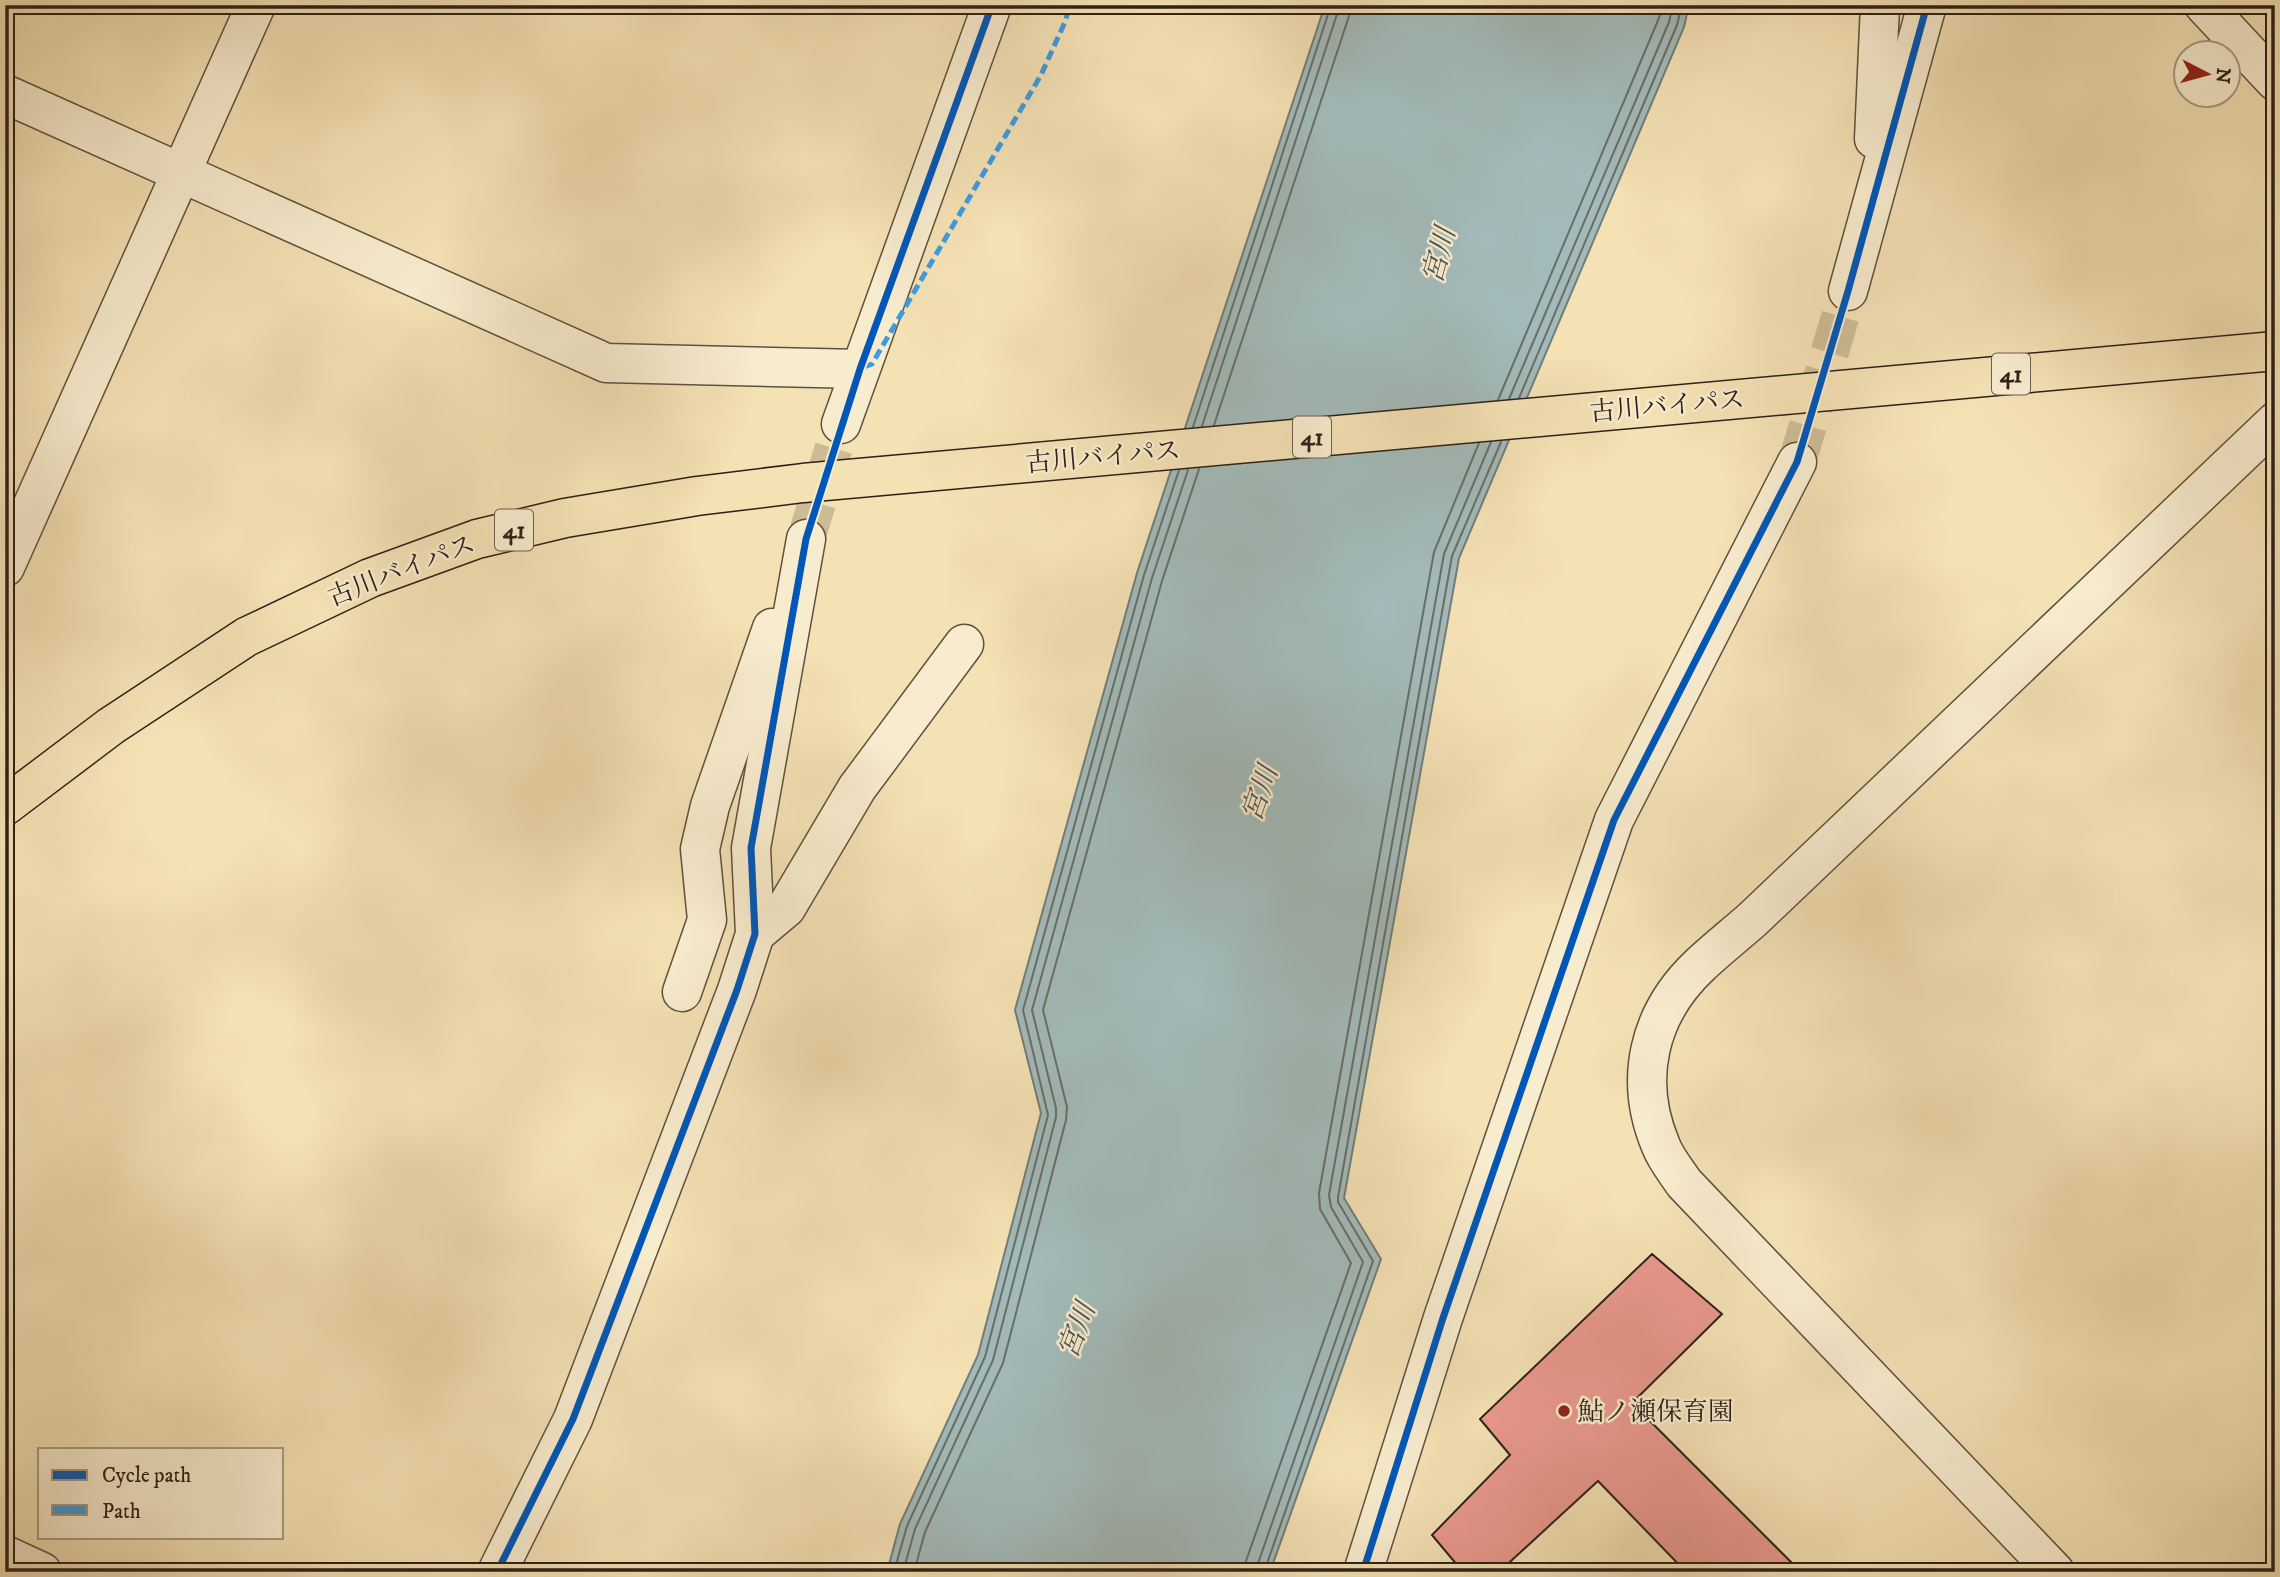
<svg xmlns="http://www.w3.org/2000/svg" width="2280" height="1577" viewBox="0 0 2280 1577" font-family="'IM FELL DW Pica','Noto Serif JP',serif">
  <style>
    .water { fill: #a2bab9; stroke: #737d79; stroke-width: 2 }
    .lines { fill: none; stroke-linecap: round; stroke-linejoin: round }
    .shore { stroke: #686e69; stroke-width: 2 }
    .building { fill: #e9988d; stroke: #2d2119; stroke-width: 2 }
    .minor-tunnel { stroke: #ccbb95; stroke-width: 38; stroke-dasharray: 38 19; stroke-linecap: butt }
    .minor-casing { stroke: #5f5140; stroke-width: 41 }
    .highway-casing { stroke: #2d2119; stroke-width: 41 }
    .minor { stroke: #f8ecce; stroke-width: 38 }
    .highway { stroke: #f4e1b4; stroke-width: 38 }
    .quiet { stroke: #3d9bdf; stroke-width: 5; stroke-dasharray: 10 5; stroke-linecap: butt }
    .cycleway-casing { stroke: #f8ecce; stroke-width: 11 }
    .cycleway { stroke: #0057b8; stroke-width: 7 }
    .poi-dot { fill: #8f2418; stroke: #f8ecce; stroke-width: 2.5 }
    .labels { text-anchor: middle; stroke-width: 5; stroke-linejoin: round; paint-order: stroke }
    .shield { fill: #f8ecce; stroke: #6a5e4f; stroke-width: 2 }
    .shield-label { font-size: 24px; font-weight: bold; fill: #2d2119 }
    .street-label { font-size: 26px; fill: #2d2119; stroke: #f8ecce }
    .poi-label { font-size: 26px; fill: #2d2119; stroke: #f8ecce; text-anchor: start }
    .water-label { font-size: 28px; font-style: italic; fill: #504f49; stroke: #f8ecce }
  </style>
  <rect width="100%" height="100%" fill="#f4e1b4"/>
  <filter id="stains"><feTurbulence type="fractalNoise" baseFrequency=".00286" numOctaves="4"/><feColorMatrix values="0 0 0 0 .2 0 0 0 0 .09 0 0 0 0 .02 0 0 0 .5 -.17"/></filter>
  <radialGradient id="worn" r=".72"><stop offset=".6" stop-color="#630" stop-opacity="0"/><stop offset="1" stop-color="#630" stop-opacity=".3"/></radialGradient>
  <!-- water -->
  <polygon class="water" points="1325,5 1689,5 1684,27 1459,558 1344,1198 1381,1259 1270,1572 887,1572 900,1524 978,1355 1041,1113 1015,1010 1137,573"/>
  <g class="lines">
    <!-- shore -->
    <g class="shore">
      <polyline points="1519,398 1677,25 1682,5"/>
      <polyline points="1509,399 1669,22 1673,5"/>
      <polyline points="1498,400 1659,18 1662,5"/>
      <polyline points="1214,425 1349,16 1351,5"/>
      <polyline points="1202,426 1340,5"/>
      <polyline points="1193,427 1331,5"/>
      <polyline points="894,1572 907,1526 985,1357 1048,1115 1023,1010 1144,575 1179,470"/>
      <polyline points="903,1572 915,1529 993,1360 1056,1117 1056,1108 1032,1010 1152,578 1188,470"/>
      <polyline points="914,1572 925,1532 1003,1363 1066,1120 1067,1107 1043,1010 1162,581 1199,469"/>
      <polyline points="1244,1572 1246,1561 1351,1263 1320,1209 1319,1193 1434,552 1479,443"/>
      <polyline points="1255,1572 1363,1262 1331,1207 1329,1195 1444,554 1491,442"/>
      <polyline points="1264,1572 1373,1261 1338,1202 1338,1197 1452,556 1501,442"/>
    </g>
  </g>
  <!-- building -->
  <polygon class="building" points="1652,1254 1722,1314 1632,1403 1801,1572 1686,1572 1598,1481 1499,1572 1463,1572 1432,1535 1510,1455 1480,1419"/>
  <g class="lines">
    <!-- minor-tunnel -->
    <g class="minor-tunnel">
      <polyline points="1797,462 1848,291"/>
      <polyline points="806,539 841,424"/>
    </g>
    <defs>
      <g id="minor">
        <polyline points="2204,5 2275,81"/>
        <polyline points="5,94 606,363 860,369"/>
        <polyline points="1874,139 1880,5"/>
        <polyline points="1848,291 1927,5"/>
        <polyline points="841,424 992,5"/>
        <polyline points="5,567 256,5"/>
        <polyline points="755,934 786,908 857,788 964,644"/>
        <polyline points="682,992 707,920 700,849 710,806 772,628"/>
        <polyline points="5,1555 42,1572"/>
        <polyline points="497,1572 573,1419 737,990 755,934 751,848 806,539"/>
        <polyline points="1363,1572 1443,1318 1614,820 1797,462"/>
        <path d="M2055 1572 1684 1183C1676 1171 1666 1159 1661 1146 1633 1080 1648 1014 1700 965 1717 949 1736 934 1753 919L2275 422"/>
      </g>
      <polyline id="highway" points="5,806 111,726 246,637 370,578 477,539 565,518 697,496 803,483 2275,351"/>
    </defs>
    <!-- minor casing -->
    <use href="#minor" class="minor-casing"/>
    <!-- highway casing -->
    <use href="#highway" class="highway-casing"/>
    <!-- minor -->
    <use href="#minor" class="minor"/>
    <!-- highway -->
    <use href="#highway" class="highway"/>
    <!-- quiet -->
    <polyline class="quiet" points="864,367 872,364 1041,75 1065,22 1070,5"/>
    <defs>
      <g id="cycleway">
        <polyline points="497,1572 573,1419 737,990 755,934 751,848 806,539 860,369 992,5"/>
        <polyline points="1363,1572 1443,1318 1614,820 1797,462 1848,291 1927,5"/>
      </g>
    </defs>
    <!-- cycleway casing -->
    <use href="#cycleway" class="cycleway-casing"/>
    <!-- cycleway -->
    <use href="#cycleway" class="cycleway"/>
  </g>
  <!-- markers -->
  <circle class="poi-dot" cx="1564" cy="1411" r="7"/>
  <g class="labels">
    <!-- shield labels -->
    <g class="shield">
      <rect x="1992" y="353.5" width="38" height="41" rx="5"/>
      <rect x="1293" y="416.5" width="38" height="41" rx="5"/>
      <rect x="495" y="509.5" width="38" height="41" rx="5"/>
    </g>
    <g class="shield-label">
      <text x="2011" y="382">41</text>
      <text x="1312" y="445">41</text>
      <text x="514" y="538">41</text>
    </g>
    <!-- street labels -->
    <g class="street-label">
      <text transform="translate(1667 405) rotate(-5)" y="9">古川バイパス</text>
      <text transform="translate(1103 456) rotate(-5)" y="9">古川バイパス</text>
      <text transform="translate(401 570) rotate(-21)" y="9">古川バイパス</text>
    </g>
    <!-- poi labels -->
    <g class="poi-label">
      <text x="1578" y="1420">鮎ノ瀬保育園</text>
    </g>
    <!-- water labels -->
    <g class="water-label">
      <text transform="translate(1438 255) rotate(-75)" y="10">宮川</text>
      <text transform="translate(1259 793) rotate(-71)" y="10">宮川</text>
      <text transform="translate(1076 1330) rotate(-69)" y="10">宮川</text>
    </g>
  </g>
  <!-- margin -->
  <rect width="2280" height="1577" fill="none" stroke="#f4e1b4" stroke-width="28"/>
  <rect x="7" y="7" width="2266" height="1563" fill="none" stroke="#2d2119" stroke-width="3.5"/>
  <rect x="14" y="14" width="2252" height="1549" fill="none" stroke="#2d2119" stroke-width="2"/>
  <!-- legend -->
  <rect x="38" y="1448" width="245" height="91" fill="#f8ecce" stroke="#a79b86" stroke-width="2"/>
  <rect x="52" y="1470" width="35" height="10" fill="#0057b8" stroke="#a79b86" stroke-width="2"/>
  <text x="102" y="1482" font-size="21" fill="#2d2119">Cycle path</text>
  <rect x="52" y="1505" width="35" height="10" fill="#3d9bdf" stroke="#a79b86" stroke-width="2"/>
  <text x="102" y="1518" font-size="21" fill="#2d2119">Path</text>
  <!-- north arrow -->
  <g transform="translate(2207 74) rotate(96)"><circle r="33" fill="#f8ecce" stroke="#a79b86" stroke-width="2"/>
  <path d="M0-5L12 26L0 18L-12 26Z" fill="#8f2418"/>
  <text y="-10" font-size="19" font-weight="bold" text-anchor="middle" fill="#2d2119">N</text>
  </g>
  <rect width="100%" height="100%" filter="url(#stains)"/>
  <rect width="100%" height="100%" fill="url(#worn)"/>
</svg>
